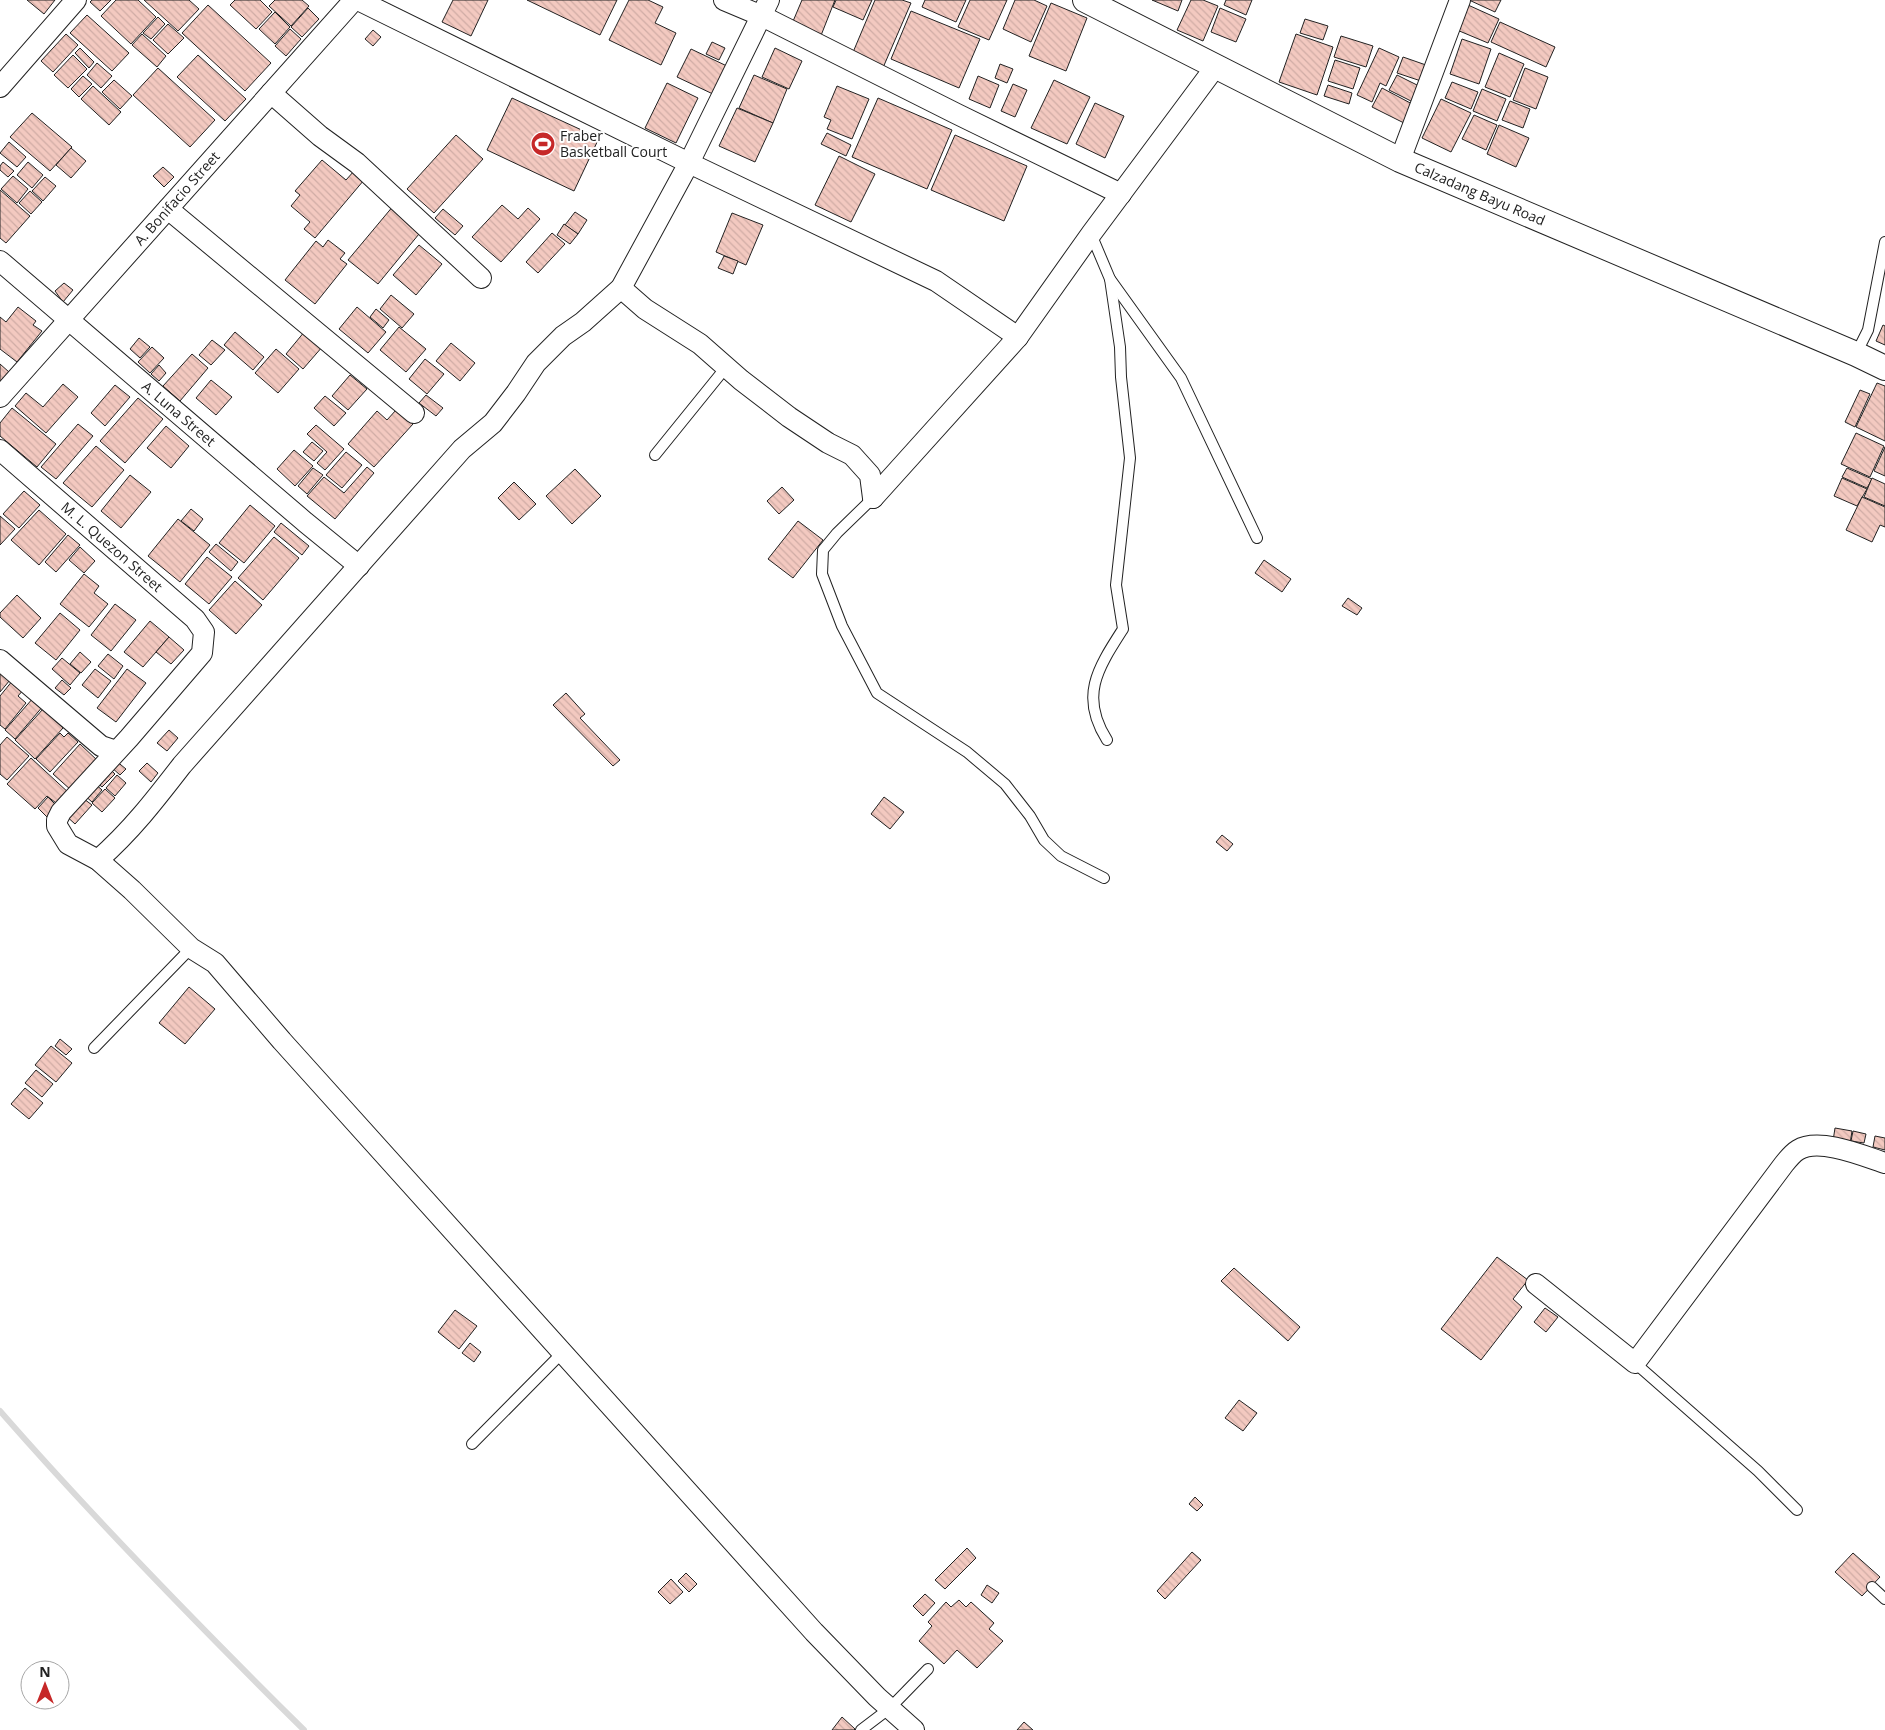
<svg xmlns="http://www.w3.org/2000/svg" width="1885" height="1730" viewBox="0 0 1885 1730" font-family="'Open Sans',sans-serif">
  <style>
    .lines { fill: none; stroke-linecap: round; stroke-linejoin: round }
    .stream { stroke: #d9d9d9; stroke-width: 6 }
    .building { fill: url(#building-back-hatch); stroke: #222 }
    .service-casing { stroke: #222; stroke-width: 12 }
    .minor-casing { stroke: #222; stroke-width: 22 }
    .tertiary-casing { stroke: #222; stroke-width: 26 }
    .service { stroke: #fff; stroke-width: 10 }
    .minor { stroke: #fff; stroke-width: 20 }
    .tertiary { stroke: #fff; stroke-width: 24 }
    .labels { text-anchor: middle; stroke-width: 4; stroke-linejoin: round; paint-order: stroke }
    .poi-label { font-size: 14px; fill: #222; stroke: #fff; text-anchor: start }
    .street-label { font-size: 14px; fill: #222; stroke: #fff }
  </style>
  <defs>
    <pattern id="building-back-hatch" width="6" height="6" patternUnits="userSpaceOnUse" patternTransform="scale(1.25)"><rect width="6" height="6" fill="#f3c9c0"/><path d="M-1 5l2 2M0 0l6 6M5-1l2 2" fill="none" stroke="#d0aca5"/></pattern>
  </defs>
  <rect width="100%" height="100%" fill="#fff"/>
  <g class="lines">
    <!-- stream -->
    <path class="stream" d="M0 1411C96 1521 200 1627 304 1730"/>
  </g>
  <!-- building -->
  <g class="building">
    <polygon points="27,0 55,0 44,14"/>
    <polygon points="92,0 111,0 100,11 90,2"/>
    <polygon points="116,0 138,0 156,17 131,44 101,16"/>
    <polygon points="144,0 189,0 199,9 178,31"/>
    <polygon points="235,0 260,0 272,12 256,29 230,5"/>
    <polygon points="275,0 302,0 309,6 291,26 269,6"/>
    <polygon points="453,0 488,0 471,36 442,22"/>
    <polygon points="527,0 617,0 600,35"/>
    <polygon points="629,0 648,0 663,7 655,23 676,33 661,65 609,40"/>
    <polygon points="802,0 835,0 820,38 791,26"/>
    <polygon points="836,0 872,0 863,20 833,7"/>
    <polygon points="875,0 902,0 911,3 882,70 851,57"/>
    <polygon points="925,0 966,0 956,22 922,7"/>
    <polygon points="970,0 1007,0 989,40 958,27"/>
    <polygon points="1015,0 1034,0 1047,6 1031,42 1003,29"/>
    <polygon points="1152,0 1182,0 1178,11"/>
    <polygon points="1191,0 1203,0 1218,6 1203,41 1177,30"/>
    <polygon points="1226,0 1252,0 1246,15 1224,5"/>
    <polygon points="1469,0 1501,0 1495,12"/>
    <polygon points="1051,3 1087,18 1066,71 1029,56"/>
    <polygon points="208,5 271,63 245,91 182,33"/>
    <polygon points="1468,5 1499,19 1488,43 1457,30"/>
    <polygon points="308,8 319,19 302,37 291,27"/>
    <polygon points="1220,8 1246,19 1236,42 1211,32"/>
    <polygon points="911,11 980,39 959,88 891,59"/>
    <polygon points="275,12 290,27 275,44 259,29"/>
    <polygon points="87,15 129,53 112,71 70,33"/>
    <polygon points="158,17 165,24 151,39 143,33"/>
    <polygon points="1305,19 1328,26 1323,40 1300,33"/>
    <polygon points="1500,22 1555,47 1546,67 1491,42"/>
    <polygon points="168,24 184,38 168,54 153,40"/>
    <polygon points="290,29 301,39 286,56 275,46"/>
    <polygon points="373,30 381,37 373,46 365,39"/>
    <polygon points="66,34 78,45 53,72 41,61"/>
    <polygon points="142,34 166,56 157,67 132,45"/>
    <polygon points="1296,34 1333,47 1317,95 1279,82"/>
    <polygon points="1341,36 1373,46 1366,67 1334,57"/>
    <polygon points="1462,39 1491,49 1479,84 1450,74"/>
    <polygon points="712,42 725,48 719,60 706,54"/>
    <polygon points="80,48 94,62 89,68 75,53"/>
    <polygon points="775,48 802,61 789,89 762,77"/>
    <polygon points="1379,48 1399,57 1386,86 1380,83 1372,102 1357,95"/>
    <polygon points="691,49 729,67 715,95 677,77"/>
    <polygon points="1499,53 1524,64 1510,97 1485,87"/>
    <polygon points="73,55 87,69 68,88 54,75"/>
    <polygon points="198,55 246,99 225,121 177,77"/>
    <polygon points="1403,57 1426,65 1421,81 1397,73"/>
    <polygon points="1335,60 1360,68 1353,89 1328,81"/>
    <polygon points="97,63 112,76 101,88 87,75"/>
    <polygon points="1000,64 1013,69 1007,83 995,78"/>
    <polygon points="158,68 215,120 190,147 133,95"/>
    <polygon points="1525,68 1548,77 1536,109 1513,100"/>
    <polygon points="754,75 787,89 773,123 739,108"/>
    <polygon points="1397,75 1421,87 1413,102 1389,90"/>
    <polygon points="83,76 92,84 79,97 71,89"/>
    <polygon points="978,76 999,85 990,108 969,99"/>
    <polygon points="114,80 132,96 120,109 102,92"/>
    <polygon points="1054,80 1090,97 1067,144 1031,128"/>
    <polygon points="1452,82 1478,92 1471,109 1445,98"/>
    <polygon points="667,83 698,98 676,143 645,128"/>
    <polygon points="1013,84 1027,90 1015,117 1001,111"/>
    <polygon points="1328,85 1352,93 1349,104 1324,96"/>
    <polygon points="93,86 121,112 109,125 81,99"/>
    <polygon points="837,86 869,99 852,139 827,129 831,120 824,117"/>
    <polygon points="1382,88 1416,106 1406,124 1372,107"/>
    <polygon points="1482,89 1506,99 1497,121 1473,111"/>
    <polygon points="512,98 599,138 574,191 487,150"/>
    <polygon points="878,98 952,130 927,189 852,157"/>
    <polygon points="1441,99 1471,113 1451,152 1422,138"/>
    <polygon points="1510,101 1530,109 1523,128 1502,120"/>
    <polygon points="1095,103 1124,116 1105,158 1076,144"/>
    <polygon points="737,108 773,123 755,162 719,146"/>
    <polygon points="32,113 72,147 50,171 10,137"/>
    <polygon points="1474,115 1497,125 1486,150 1462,139"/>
    <polygon points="1499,125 1529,138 1516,167 1487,154"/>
    <polygon points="827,133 851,145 846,156 821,144"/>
    <polygon points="456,135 483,159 434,213 407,189"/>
    <polygon points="955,135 1027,166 1004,221 931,190"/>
    <polygon points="9,142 26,157 17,167 0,153"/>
    <polygon points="71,148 86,161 71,178 56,165"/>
    <polygon points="839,156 875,174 851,222 815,205"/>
    <polygon points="322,160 346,180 354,171 364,180 315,238 304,229 310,222 291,206 300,195 295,191"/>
    <polygon points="3,162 14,171 8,177 0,170 0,166"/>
    <polygon points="28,162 43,175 32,188 17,175"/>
    <polygon points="163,167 174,177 164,187 153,176"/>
    <polygon points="13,176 28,189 17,203 1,189"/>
    <polygon points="45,177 56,186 43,201 32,191"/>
    <polygon points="0,190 30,216 6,243 0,238"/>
    <polygon points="30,191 42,202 31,214 19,203"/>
    <polygon points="394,205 415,222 411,227 419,234 378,284 348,260"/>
    <polygon points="502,205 518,219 528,208 540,219 501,262 472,237"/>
    <polygon points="443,209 463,226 455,235 435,218"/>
    <polygon points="575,212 587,220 578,234 565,225"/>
    <polygon points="732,213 763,225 746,265 716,252"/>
    <polygon points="564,224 578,234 570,244 557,235"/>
    <polygon points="552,233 565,244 538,273 526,262"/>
    <polygon points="328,240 345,253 340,259 347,264 315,304 285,280 316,241 323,247"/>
    <polygon points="419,245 442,264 416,295 393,275"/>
    <polygon points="724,256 738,261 733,274 718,268"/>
    <polygon points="64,283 73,290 63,302 55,291"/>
    <polygon points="391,295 414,314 402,328 380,309"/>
    <polygon points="18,307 36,321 33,325 42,331 17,362 0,349 0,317 6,322"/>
    <polygon points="357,307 386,332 368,353 339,329"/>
    <polygon points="376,309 389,320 383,328 370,317"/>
    <polygon points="1883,325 1885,326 1885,345 1876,341"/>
    <polygon points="399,327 426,349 406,372 380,350"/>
    <polygon points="305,331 323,346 303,369 286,354"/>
    <polygon points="235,332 264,357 253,370 224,345"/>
    <polygon points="139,338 150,347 140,358 130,349"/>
    <polygon points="212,340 225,350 211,365 199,355"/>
    <polygon points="451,343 475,363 460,381 436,361"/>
    <polygon points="152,347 164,358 150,373 138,362"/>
    <polygon points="276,349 299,369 278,393 255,373"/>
    <polygon points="192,354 208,368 180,401 163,386"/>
    <polygon points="425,359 444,374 427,394 409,379"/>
    <polygon points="0,364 9,372 0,383"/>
    <polygon points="159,365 166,373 159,381 151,374"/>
    <polygon points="350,375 367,389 348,410 332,396"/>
    <polygon points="211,380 232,397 216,415 196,398"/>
    <polygon points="1877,383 1885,386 1885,441 1856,427"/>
    <polygon points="63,384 78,397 46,433 15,406 26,393 43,407"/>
    <polygon points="115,385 130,397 105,426 91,413"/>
    <polygon points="1860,390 1870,394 1855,427 1845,422"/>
    <polygon points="426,395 443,408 436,416 419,403"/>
    <polygon points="325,396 346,413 334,426 314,408"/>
    <polygon points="138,398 163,419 125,463 100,441"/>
    <polygon points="12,408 56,444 37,467 0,436 0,423"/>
    <polygon points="396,410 413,424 374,467 348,444 377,411 387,420"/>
    <polygon points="78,424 93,436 56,479 41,467"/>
    <polygon points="316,425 344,449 325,470 317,463 327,452 307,434"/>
    <polygon points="166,426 189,446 171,468 147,448"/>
    <polygon points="1856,433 1884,446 1870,477 1841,464"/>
    <polygon points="312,442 323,451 314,461 303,452"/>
    <polygon points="96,446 124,470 92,507 63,483"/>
    <polygon points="1885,447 1885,476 1874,471"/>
    <polygon points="294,450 313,466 295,486 277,469"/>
    <polygon points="346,452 362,465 342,488 326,475"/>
    <polygon points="367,467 374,473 335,519 307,496 324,477 344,493"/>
    <polygon points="313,468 323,475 307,494 298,486"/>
    <polygon points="1847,468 1872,479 1867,488 1842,477"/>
    <polygon points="575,469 601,496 572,524 546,496"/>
    <polygon points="130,475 151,492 121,528 101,511"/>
    <polygon points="1842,478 1867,489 1857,506 1834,496"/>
    <polygon points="1872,478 1885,484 1885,506 1864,497"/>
    <polygon points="514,482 536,504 519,520 498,498"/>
    <polygon points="782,487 794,500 779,514 767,501"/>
    <polygon points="24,491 40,505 19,528 3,514"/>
    <polygon points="1862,497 1885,507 1885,527 1880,525 1872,542 1846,530"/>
    <polygon points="250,505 275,526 244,563 219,543"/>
    <polygon points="191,509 203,519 194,531 181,521"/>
    <polygon points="39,510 66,534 39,565 11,540"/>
    <polygon points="0,516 15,529 0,545"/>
    <polygon points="178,519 210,545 180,582 148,556"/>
    <polygon points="798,521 823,540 793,578 768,559"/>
    <polygon points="281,523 309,546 302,555 274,532"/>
    <polygon points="68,535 80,545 56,572 45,562"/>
    <polygon points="274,537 299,558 263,600 238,578"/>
    <polygon points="216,544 238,562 231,571 209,552"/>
    <polygon points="80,547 95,561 84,573 69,560"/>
    <polygon points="207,557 232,577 209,604 185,584"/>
    <polygon points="1264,560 1291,579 1282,592 1255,573"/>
    <polygon points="84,574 99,586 94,593 108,604 89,627 60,604"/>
    <polygon points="235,581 262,605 236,634 209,610"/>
    <polygon points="17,595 41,618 23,638 0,617 0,613"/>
    <polygon points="1348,598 1362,608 1357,615 1342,606"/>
    <polygon points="115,604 136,620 111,651 91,635"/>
    <polygon points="60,613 80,630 56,660 35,643"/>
    <polygon points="150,621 169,637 143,667 124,652"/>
    <polygon points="169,637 184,650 171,664 156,652"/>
    <polygon points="80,652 91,662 81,673 70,664"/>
    <polygon points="108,654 123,666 114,679 98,666"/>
    <polygon points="62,658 80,673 70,685 52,669"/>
    <polygon points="95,669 111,681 98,698 82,685"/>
    <polygon points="127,669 146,683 116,722 97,708"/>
    <polygon points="0,672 10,680 0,692"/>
    <polygon points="13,680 24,689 18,696 26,703 5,729 0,725 0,696"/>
    <polygon points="62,680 71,688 64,695 55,688"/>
    <polygon points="566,693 585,714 580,718 620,760 613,766 553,705"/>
    <polygon points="34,697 44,705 15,739 5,730"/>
    <polygon points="43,709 63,728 35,759 15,740"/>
    <polygon points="169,730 178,738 167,751 157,743"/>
    <polygon points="60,733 64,737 68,733 78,742 50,772 36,759"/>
    <polygon points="7,737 29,756 7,780 0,774 0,745"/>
    <polygon points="80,744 98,761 71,790 53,774"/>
    <polygon points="31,758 70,794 60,806 47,796 35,809 7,784"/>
    <polygon points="115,760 126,769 120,775 110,766"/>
    <polygon points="147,763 158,773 151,782 139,771"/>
    <polygon points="108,767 115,774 102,787 95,781"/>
    <polygon points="117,775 126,783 115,796 106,788"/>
    <polygon points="93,782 102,790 92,802 83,794"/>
    <polygon points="105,789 115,798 102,812 92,803"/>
    <polygon points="80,796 92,805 75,824 64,814"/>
    <polygon points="48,797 58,807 48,818 38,808"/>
    <polygon points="884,797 904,812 890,829 871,814"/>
    <polygon points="1222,835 1233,844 1227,851 1216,842"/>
    <polygon points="189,987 215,1009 185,1044 159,1023"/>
    <polygon points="60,1039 72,1049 66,1055 55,1046"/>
    <polygon points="51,1046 72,1063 56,1082 35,1065"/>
    <polygon points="36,1070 53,1084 42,1097 25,1083"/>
    <polygon points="25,1088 43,1103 29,1119 11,1104"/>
    <polygon points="1835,1128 1852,1131 1850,1144 1833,1141"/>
    <polygon points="1853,1131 1866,1134 1864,1143 1851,1141"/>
    <polygon points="1875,1136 1885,1138 1885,1150 1873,1147"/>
    <polygon points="1497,1257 1528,1280 1513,1299 1522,1307 1481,1360 1441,1329"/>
    <polygon points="1234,1268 1300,1327 1288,1341 1221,1281"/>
    <polygon points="1545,1308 1558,1317 1546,1332 1534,1322"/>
    <polygon points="455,1310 477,1326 459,1349 438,1332"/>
    <polygon points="470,1343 481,1352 474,1362 462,1353"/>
    <polygon points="1239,1400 1257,1413 1243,1431 1225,1418"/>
    <polygon points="1195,1497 1203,1505 1197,1511 1189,1504"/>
    <polygon points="967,1548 976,1558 945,1589 935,1580"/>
    <polygon points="1192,1552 1201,1560 1165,1599 1157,1591"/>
    <polygon points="1853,1553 1880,1577 1862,1596 1835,1572"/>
    <polygon points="686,1573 697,1584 689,1592 678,1581"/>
    <polygon points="671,1579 683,1592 670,1604 658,1592"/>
    <polygon points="987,1585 999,1593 992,1603 981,1595"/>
    <polygon points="925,1594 935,1603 923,1616 913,1606"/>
    <polygon points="959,1600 966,1607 971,1602 994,1623 989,1629 1003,1641 977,1668 957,1650 944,1664 919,1641 932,1626 928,1622 946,1602 951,1607"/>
    <polygon points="842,1717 855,1729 854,1730 832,1730"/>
    <polygon points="1024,1722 1033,1730 1017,1730"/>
  </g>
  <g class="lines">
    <defs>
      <g id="service">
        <polyline points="1091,234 1110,279 1181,378 1257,538"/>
        <polyline points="1856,354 1868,330 1885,242"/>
        <polyline points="655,455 727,366"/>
        <polyline points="873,498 837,533 823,550 822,574 842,626 877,693 967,752 1005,784 1030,816 1044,840 1061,856 1104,878"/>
        <path d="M1107 740C1079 696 1098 668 1123 629L1116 585 1130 458 1121 377 1120 347 1110 279"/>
        <polyline points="94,1048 191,948"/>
        <polyline points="1635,1363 1758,1471 1797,1510"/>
        <polyline points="472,1444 562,1353"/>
        <polyline points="1872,1587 1885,1599"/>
        <polyline points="861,1730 890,1708 928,1669"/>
      </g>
      <g id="minor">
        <polyline points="358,0 689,163 936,281 1018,337"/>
        <polyline points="724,0 762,16 957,114 1121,194"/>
        <polyline points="0,87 76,0"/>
        <polyline points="271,93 320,136 357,163 481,278"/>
        <polyline points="1400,160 1460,0"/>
        <polyline points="168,209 414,413"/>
        <path id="s1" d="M0 261 305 522 359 566"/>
        <polyline points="621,288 645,309 700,344 741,380 789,417 828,443 852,455 870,475 873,498"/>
        <path id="s2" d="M0 397 354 0"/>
        <path id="s3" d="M0 450 195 619 204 632 202 653 129 738 61 812 57 820V826L68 844 98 860 132 890 191 948 215 963 282 1041 814 1632 877 1697 914 1730"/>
        <polyline points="873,498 1018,337 1091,234 1216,66"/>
        <polyline points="0,660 101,746 116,751"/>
        <path d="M98 860C131 831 155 800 182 765L462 449 493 423 516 393 536 363 563 336 583 322 621 288 689 163 769 0"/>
        <path d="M1536 1284 1635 1363 1784 1164C1788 1159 1793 1153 1798 1150 1819 1137 1864 1156 1885 1163"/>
      </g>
      <g id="tertiary">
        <path id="s4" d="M1085 0 1400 160 1856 354 1885 368"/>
      </g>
    </defs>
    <!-- service casing -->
    <use href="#service" class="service-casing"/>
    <!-- minor casing -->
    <use href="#minor" class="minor-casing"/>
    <!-- tertiary casing -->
    <use href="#tertiary" class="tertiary-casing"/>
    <!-- service -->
    <use href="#service" class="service"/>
    <!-- minor -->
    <use href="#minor" class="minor"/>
    <!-- tertiary -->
    <use href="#tertiary" class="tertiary"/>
  </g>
  <!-- icons -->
  <defs>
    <symbol id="stadium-disc" viewBox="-11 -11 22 22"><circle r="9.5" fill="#c62828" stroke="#fff"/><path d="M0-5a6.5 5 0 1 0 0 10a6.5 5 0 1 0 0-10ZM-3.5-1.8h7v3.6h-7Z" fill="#fff"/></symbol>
  </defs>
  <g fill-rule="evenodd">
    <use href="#stadium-disc" x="529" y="130" width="28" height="28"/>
  </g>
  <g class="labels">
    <!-- poi labels -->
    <g class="poi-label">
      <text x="560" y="141">Fraber<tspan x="560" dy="16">Basketball Court</tspan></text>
    </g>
    <!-- street labels -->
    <g class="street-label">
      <text dy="5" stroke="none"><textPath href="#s4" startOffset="440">Calzadang Bayu Road</textPath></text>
      <text dy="5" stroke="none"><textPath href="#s2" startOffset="266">A. Bonifacio Street</textPath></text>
      <text dy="5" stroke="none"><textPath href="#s1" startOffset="235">A. Luna Street</textPath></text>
      <text dy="5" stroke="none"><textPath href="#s3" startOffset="148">M. L. Quezon Street</textPath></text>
    </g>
  </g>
  <!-- north arrow -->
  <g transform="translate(45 1685)"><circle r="24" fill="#ffffff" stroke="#a7a7a7"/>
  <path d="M0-4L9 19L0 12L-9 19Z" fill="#c62828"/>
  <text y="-8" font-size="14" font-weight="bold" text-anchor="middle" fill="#222222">N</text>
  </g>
</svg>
